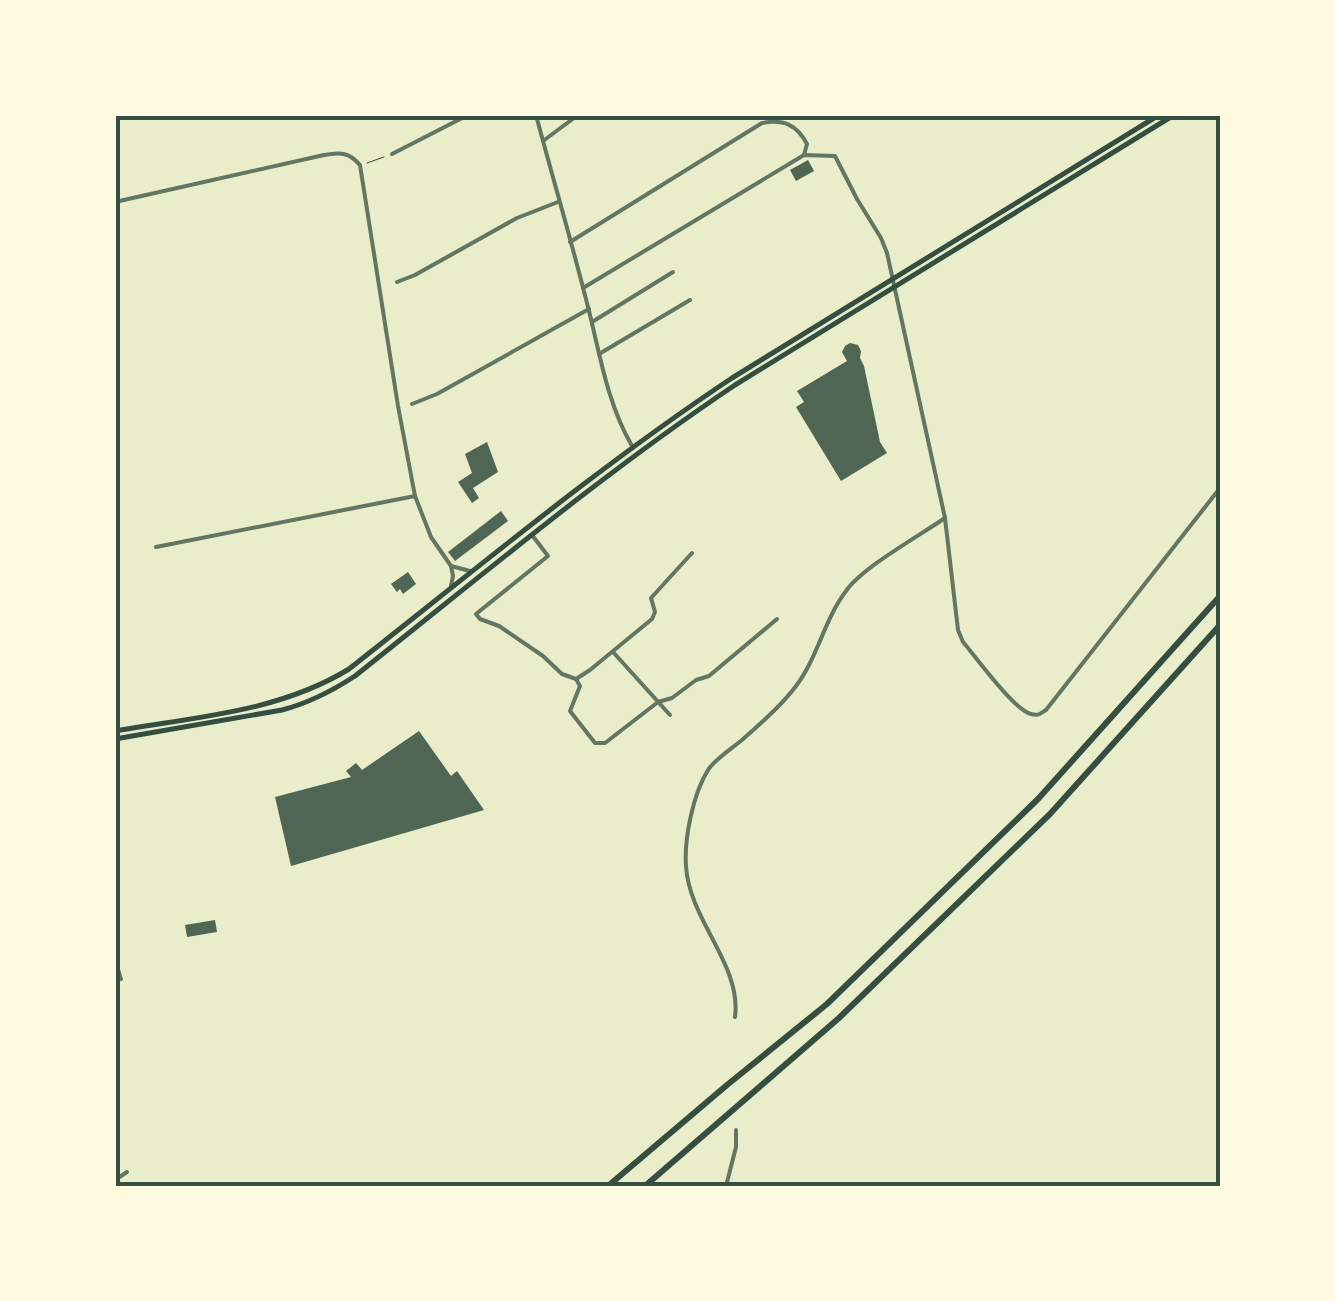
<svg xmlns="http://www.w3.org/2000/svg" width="1335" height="1301" viewBox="0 0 1335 1301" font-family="'Fira Sans Condensed',sans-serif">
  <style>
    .building { fill: #4f6655 }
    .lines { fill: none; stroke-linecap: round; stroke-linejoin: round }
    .path { stroke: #344e41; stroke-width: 1 }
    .minor { stroke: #617663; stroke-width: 4 }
    .primary { stroke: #344e41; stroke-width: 5 }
    .trunk { stroke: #344e41; stroke-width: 6 }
    .neatline { fill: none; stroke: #344e41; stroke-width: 4 }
  </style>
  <rect width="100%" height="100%" fill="#e9edc9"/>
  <!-- building -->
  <g class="building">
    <polygon points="808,160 814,171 796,181 790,170"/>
    <polygon points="850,343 858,345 861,351 860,358 864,366 880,442 887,453 841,481 796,407 804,402 797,391 847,361 842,352 845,346"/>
    <polygon points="487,442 498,472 473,488 479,498 472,503 458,482 472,473 465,454"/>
    <polygon points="501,511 508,521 455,561 448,552"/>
    <polygon points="408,572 416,584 403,594 400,589 397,592 391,584"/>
    <polygon points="419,731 451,776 457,771 484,810 291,866 275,797 351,777 346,771 356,763 362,770"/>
    <polygon points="215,920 217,932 187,937 185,925"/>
  </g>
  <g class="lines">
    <!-- path -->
    <polyline class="path" points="367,163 384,157"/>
    <!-- minor -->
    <g class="minor">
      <path d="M536 115C553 179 572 243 588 307 600 354 607 403 632 446"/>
      <polyline points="543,141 578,115"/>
      <polyline points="392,154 468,115"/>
      <path d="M115 202 324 155C340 152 349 152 360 165L398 406 415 496 431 537 451 566 453 576 451 586"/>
      <path d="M570 242 762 123C784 119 797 125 807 144L804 155"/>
      <polyline points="397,282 415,275 517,218 558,202"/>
      <path d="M583 288 804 155 835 156 857 199 881 238 887 253 945 518 958 630 963 642C976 657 1015 711 1031 714 1039 716 1039 714 1046 710L1220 488"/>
      <polyline points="592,322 673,272"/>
      <polyline points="599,354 690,300"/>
      <polyline points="412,404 437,394 589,309"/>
      <polyline points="532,535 548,556 476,614 480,619 499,626 543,656 562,674 576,679 590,670 652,619 655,612 651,598 692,553"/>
      <polyline points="156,547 415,496"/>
      <polyline points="451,566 470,571"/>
      <polyline points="613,652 670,715"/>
      <polyline points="576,679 580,686 570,711 595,743 605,743 658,702 672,698 696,680 709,676 777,619"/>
      <polyline points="115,960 121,979 115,980"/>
      <path d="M735 1017C742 965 689 920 686 866 684 839 693 794 708 770 715 759 731 749 742 740 761 723 781 706 796 686 818 657 824 620 846 591 863 567 919 536 945 518"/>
      <polyline points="115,1180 127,1172"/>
      <polyline points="726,1186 736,1147 736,1130"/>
    </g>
    <!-- primary -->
    <g class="primary">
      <path d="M115 731C195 717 279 712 349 669 475 570 598 467 732 378L1159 115"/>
      <path d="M115 739 282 710C309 703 332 691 355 676 480 577 602 474 735 385L1174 115"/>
    </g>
    <!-- trunk -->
    <g class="trunk">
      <polyline points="608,1186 727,1085 827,1004 1038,799 1220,596"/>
      <polyline points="645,1186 839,1018 1050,814 1220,625"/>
    </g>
  </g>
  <!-- border -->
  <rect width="1335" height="1301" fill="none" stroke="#fefae0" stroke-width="235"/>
  <rect x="118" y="118" width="1100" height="1066" class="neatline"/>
</svg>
